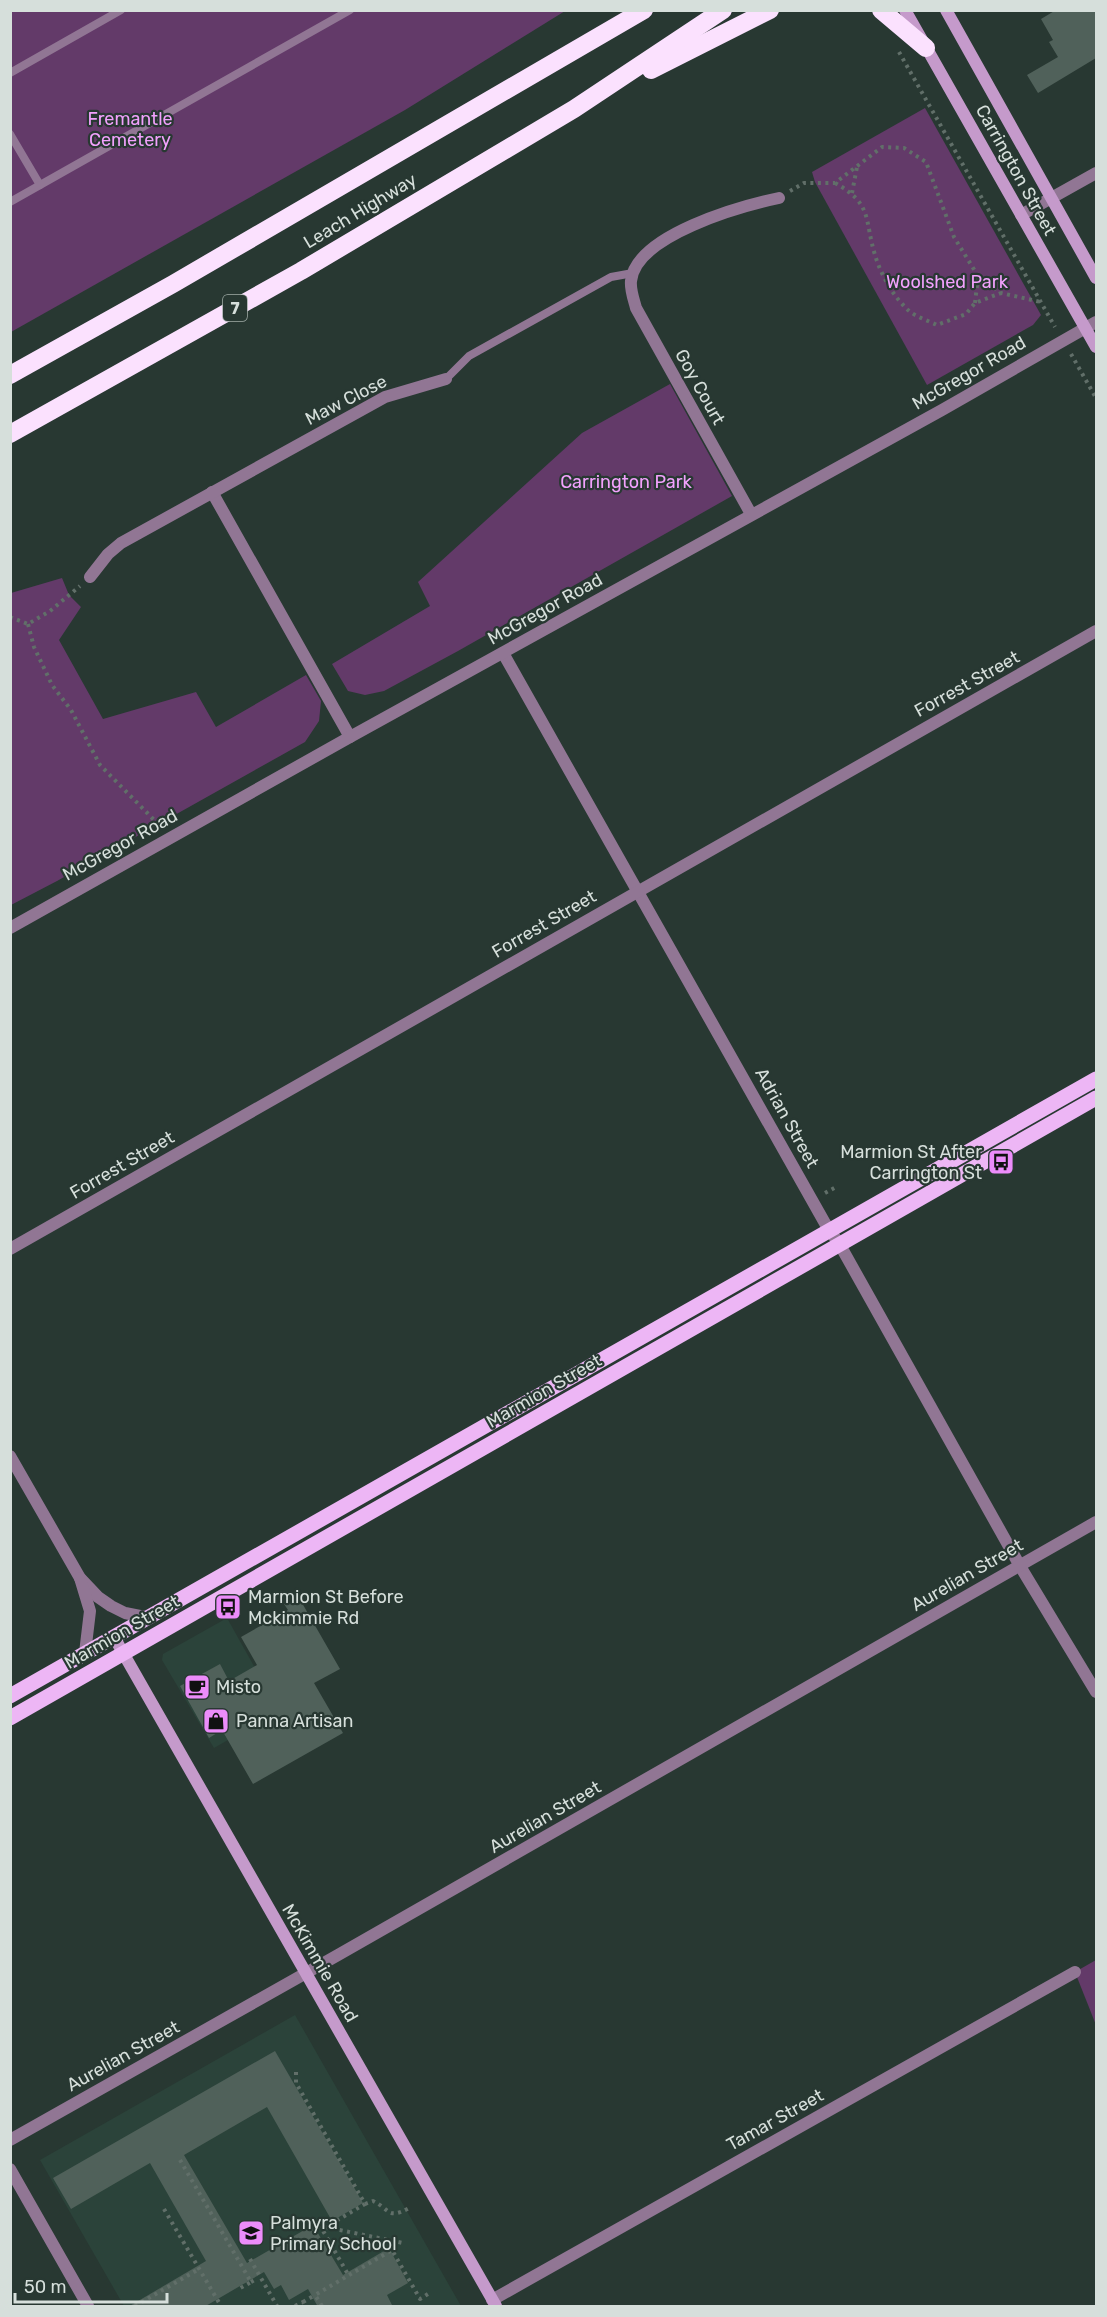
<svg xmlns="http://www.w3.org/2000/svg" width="1107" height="2317" viewBox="0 0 1107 2317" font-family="Rubik,sans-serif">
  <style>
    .built { fill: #2b433a }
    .green { fill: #633a69 }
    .building { fill: #50615a }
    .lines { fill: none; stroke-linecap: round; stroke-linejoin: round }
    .path { stroke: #616f69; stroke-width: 4; stroke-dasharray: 3 4.5; stroke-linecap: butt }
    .lane { stroke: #917694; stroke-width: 8 }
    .street { stroke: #917694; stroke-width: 12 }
    .secondary { stroke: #c59acb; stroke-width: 12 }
    .primary { stroke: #edb6f5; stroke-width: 15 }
    .highway { stroke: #fbe1fe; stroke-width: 18 }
    .labels { text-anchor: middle; stroke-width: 4.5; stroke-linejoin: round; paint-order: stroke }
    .shield { fill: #283832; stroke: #a2ada8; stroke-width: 1.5 }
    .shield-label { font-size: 16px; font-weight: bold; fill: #d6dfdb }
    .park-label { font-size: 18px; fill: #f2a1fd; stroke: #283832 }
    .street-label { font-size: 18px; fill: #d6dfdb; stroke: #283832 }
    .poi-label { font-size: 18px; fill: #d6dfdb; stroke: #283832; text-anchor: start }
  </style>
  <rect width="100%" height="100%" fill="#283832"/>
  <!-- built -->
  <g class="built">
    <polygon points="227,1618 279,1711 214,1748 162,1660 163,1654"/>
    <polygon points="295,2015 461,2306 124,2306 40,2160"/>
  </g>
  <!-- green -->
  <g class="green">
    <polygon points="11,11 565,11 405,110 11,332"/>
    <polygon points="925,108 1041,315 1033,325 927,385 815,182 812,172"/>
    <polygon points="670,384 732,496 458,651 384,691 365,695 348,691 332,664 430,606 418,582 582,433"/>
    <polygon points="62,578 69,595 81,607 59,640 103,719 196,692 216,727 306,675 321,701 319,721 305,742 57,881 11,905 11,593"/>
    <polygon points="1096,1960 1096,2025 1075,1972"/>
  </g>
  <!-- building -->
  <g class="building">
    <polygon points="1056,10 1096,10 1096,58 1038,93 1027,75 1058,57 1049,42 1053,40 1041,19"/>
    <polygon points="298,1596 340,1669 314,1683 343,1733 253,1784 222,1730 209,1738 180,1686 220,1664 229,1681 257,1665 241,1637 288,1610 284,1604"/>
    <polygon points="275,2051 363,2203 332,2221 267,2107 184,2155 247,2263 313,2225 343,2275 389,2248 408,2283 387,2295 393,2307 318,2307 308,2289 289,2300 281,2285 274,2289 264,2272 204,2307 128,2307 206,2261 150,2163 71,2209 53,2178"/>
  </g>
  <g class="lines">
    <!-- path -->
    <g class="path">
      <polyline points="899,52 1055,327"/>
      <path d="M835 183C873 204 864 219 875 255 881 275 893 296 908 310 916 317 929 321 937 325L966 314 975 303 1001 293"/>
      <polyline points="790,191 804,183 835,183 882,147 904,148 926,162 954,237 978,276 1001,293 1041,302"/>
      <polyline points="852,193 857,167"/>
      <polyline points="975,303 978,277"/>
      <polyline points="1071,354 1096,398"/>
      <polyline points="10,617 28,624 50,611 80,586"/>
      <polyline points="28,624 34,647 52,685 71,710 100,765 162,828"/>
      <polyline points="825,1193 836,1187"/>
      <polyline points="296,2072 296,2083 365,2204 322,2229"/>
      <polyline points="180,2160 251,2282 237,2290"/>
      <path d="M365 2204 373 2201C390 2209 387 2220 409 2208"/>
      <polyline points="164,2209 221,2306"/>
      <polyline points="318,2226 322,2229 349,2276"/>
      <polyline points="325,2227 403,2243"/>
      <polyline points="250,2259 277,2306"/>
      <polyline points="251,2282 256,2279"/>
      <polyline points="303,2302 315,2295"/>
      <polyline points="135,2306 199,2269"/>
      <polyline points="295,2306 303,2302 306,2306"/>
      <polyline points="322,2306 315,2295 392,2250 420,2299 431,2292"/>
    </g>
    <!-- lane -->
    <g class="lane">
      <polyline points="10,73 121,10"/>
      <polyline points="10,134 40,185"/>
      <polyline points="10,202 350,10"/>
      <polyline points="446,379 469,356 611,277 633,273"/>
    </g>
    <!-- street -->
    <g class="street">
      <polyline points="1021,215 1096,173"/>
      <polyline points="212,492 350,737"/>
      <path d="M751 514 636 308C634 300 630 290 631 281 636 235 741 206 779 198"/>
      <polyline points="90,577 108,554 121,543 385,397 446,379"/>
      <polyline points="503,653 826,1225 840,1245 1020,1566 1096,1692"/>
      <polyline points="10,928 350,737 942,410 1096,322"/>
      <polyline points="10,1249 1096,631"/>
      <polyline points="10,1456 80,1578 98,1597 111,1606 125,1613 150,1618"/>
      <polyline points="80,1578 90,1611 85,1653"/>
      <polyline points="10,2140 338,1955 1096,1522"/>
      <polyline points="10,2169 88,2306"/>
      <polyline points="492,2300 1075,1972"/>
    </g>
    <!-- secondary -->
    <g class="secondary">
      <polyline points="905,10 1096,347"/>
      <polyline points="946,10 1096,278"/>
      <polyline points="114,1637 496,2306"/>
    </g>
    <!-- primary -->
    <g class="primary">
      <polyline points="10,1696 1096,1079"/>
      <polyline points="10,1718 1096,1098"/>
    </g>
    <!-- highway -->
    <g class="highway">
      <polyline points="881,10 926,48"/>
      <polyline points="651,70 770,10"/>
      <polyline points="10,375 173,284 644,10"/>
      <polyline points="10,434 301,271 574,109 723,10"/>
    </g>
  </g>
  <!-- icons -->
  <defs>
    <symbol id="bus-square" viewBox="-11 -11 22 22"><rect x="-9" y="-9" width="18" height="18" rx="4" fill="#ec8cfa" stroke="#283832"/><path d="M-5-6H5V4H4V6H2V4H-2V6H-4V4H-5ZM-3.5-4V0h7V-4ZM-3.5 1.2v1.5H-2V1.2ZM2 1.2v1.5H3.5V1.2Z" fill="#111"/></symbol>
    <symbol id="cafe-square" viewBox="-11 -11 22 22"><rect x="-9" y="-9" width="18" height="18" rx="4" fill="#ec8cfa" stroke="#283832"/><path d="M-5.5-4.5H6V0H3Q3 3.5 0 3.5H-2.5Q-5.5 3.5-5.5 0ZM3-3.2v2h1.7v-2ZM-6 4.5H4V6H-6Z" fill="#111"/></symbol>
    <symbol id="shop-square" viewBox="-11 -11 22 22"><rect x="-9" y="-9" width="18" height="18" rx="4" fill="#ec8cfa" stroke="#283832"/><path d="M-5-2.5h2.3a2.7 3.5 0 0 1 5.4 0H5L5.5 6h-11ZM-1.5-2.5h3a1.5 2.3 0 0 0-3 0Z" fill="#111"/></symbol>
    <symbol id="school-square" viewBox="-11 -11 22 22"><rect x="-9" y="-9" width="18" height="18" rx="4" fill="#ec8cfa" stroke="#283832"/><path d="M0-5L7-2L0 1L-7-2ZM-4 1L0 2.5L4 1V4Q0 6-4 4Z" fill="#111"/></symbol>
  </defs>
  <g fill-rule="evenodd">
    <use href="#bus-square" x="986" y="1147" width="30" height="30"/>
    <use href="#bus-square" x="213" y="1592" width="30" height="30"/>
    <use href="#cafe-square" x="182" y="1672" width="30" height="30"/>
    <use href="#shop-square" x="201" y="1706" width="30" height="30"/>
    <use href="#school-square" x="236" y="2218" width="30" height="30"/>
  </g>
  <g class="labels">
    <!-- shield labels -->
    <rect class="shield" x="223" y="295" width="24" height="26" rx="4.5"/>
    <g class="shield-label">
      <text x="235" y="314">7</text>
    </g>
    <!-- park labels -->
    <g class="park-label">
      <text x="130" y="125">Fremantle<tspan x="130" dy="21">Cemetery</tspan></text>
      <text x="947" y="288">Woolshed Park</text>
      <text x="626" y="488">Carrington Park</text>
    </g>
    <!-- street labels -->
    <g class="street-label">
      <text transform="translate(1016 170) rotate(61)" y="6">Carrington Street</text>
      <text transform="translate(360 211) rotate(-31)" y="6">Leach Highway</text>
      <text transform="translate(969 373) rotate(-30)" y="6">McGregor Road</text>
      <text transform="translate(700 387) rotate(61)" y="6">Goy Court</text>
      <text transform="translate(346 400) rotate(-27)" y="6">Maw Close</text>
      <text transform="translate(545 609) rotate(-29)" y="6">McGregor Road</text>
      <text transform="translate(967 684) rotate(-29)" y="6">Forrest Street</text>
      <text transform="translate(120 845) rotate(-29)" y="6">McGregor Road</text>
      <text transform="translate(544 924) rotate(-30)" y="6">Forrest Street</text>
      <text transform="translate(787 1118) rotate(61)" y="6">Adrian Street</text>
      <text transform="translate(122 1165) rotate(-30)" y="6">Forrest Street</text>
      <text transform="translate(544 1391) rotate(-30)" y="6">Marmion Street</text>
      <text transform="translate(967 1575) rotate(-30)" y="6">Aurelian Street</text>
      <text transform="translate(122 1632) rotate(-30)" y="6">Marmion Street</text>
      <text transform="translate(545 1817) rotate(-30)" y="6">Aurelian Street</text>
      <text transform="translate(320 1963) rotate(60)" y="6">McKimmie Road</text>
      <text transform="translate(123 2056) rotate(-29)" y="6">Aurelian Street</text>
      <text transform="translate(775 2120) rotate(-29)" y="6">Tamar Street</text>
    </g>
    <!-- poi labels -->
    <g class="poi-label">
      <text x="982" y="1158" text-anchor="end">Marmion St After<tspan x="982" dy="21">Carrington St</tspan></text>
      <text x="248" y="1603">Marmion St Before<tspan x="248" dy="21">Mckimmie Rd</tspan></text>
      <text x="216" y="1693">Misto</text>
      <text x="236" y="1727">Panna Artisan</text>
      <text x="270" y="2229">Palmyra<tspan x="270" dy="21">Primary School</tspan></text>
    </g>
  </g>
  <!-- border -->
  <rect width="1107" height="2317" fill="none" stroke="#d6dfdb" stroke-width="24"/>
  <!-- scale -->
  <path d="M15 2293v9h152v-9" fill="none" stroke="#d6dfdb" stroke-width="3"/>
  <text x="24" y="2293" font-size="18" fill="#d6dfdb" stroke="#283832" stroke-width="4.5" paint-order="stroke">50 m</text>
</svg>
